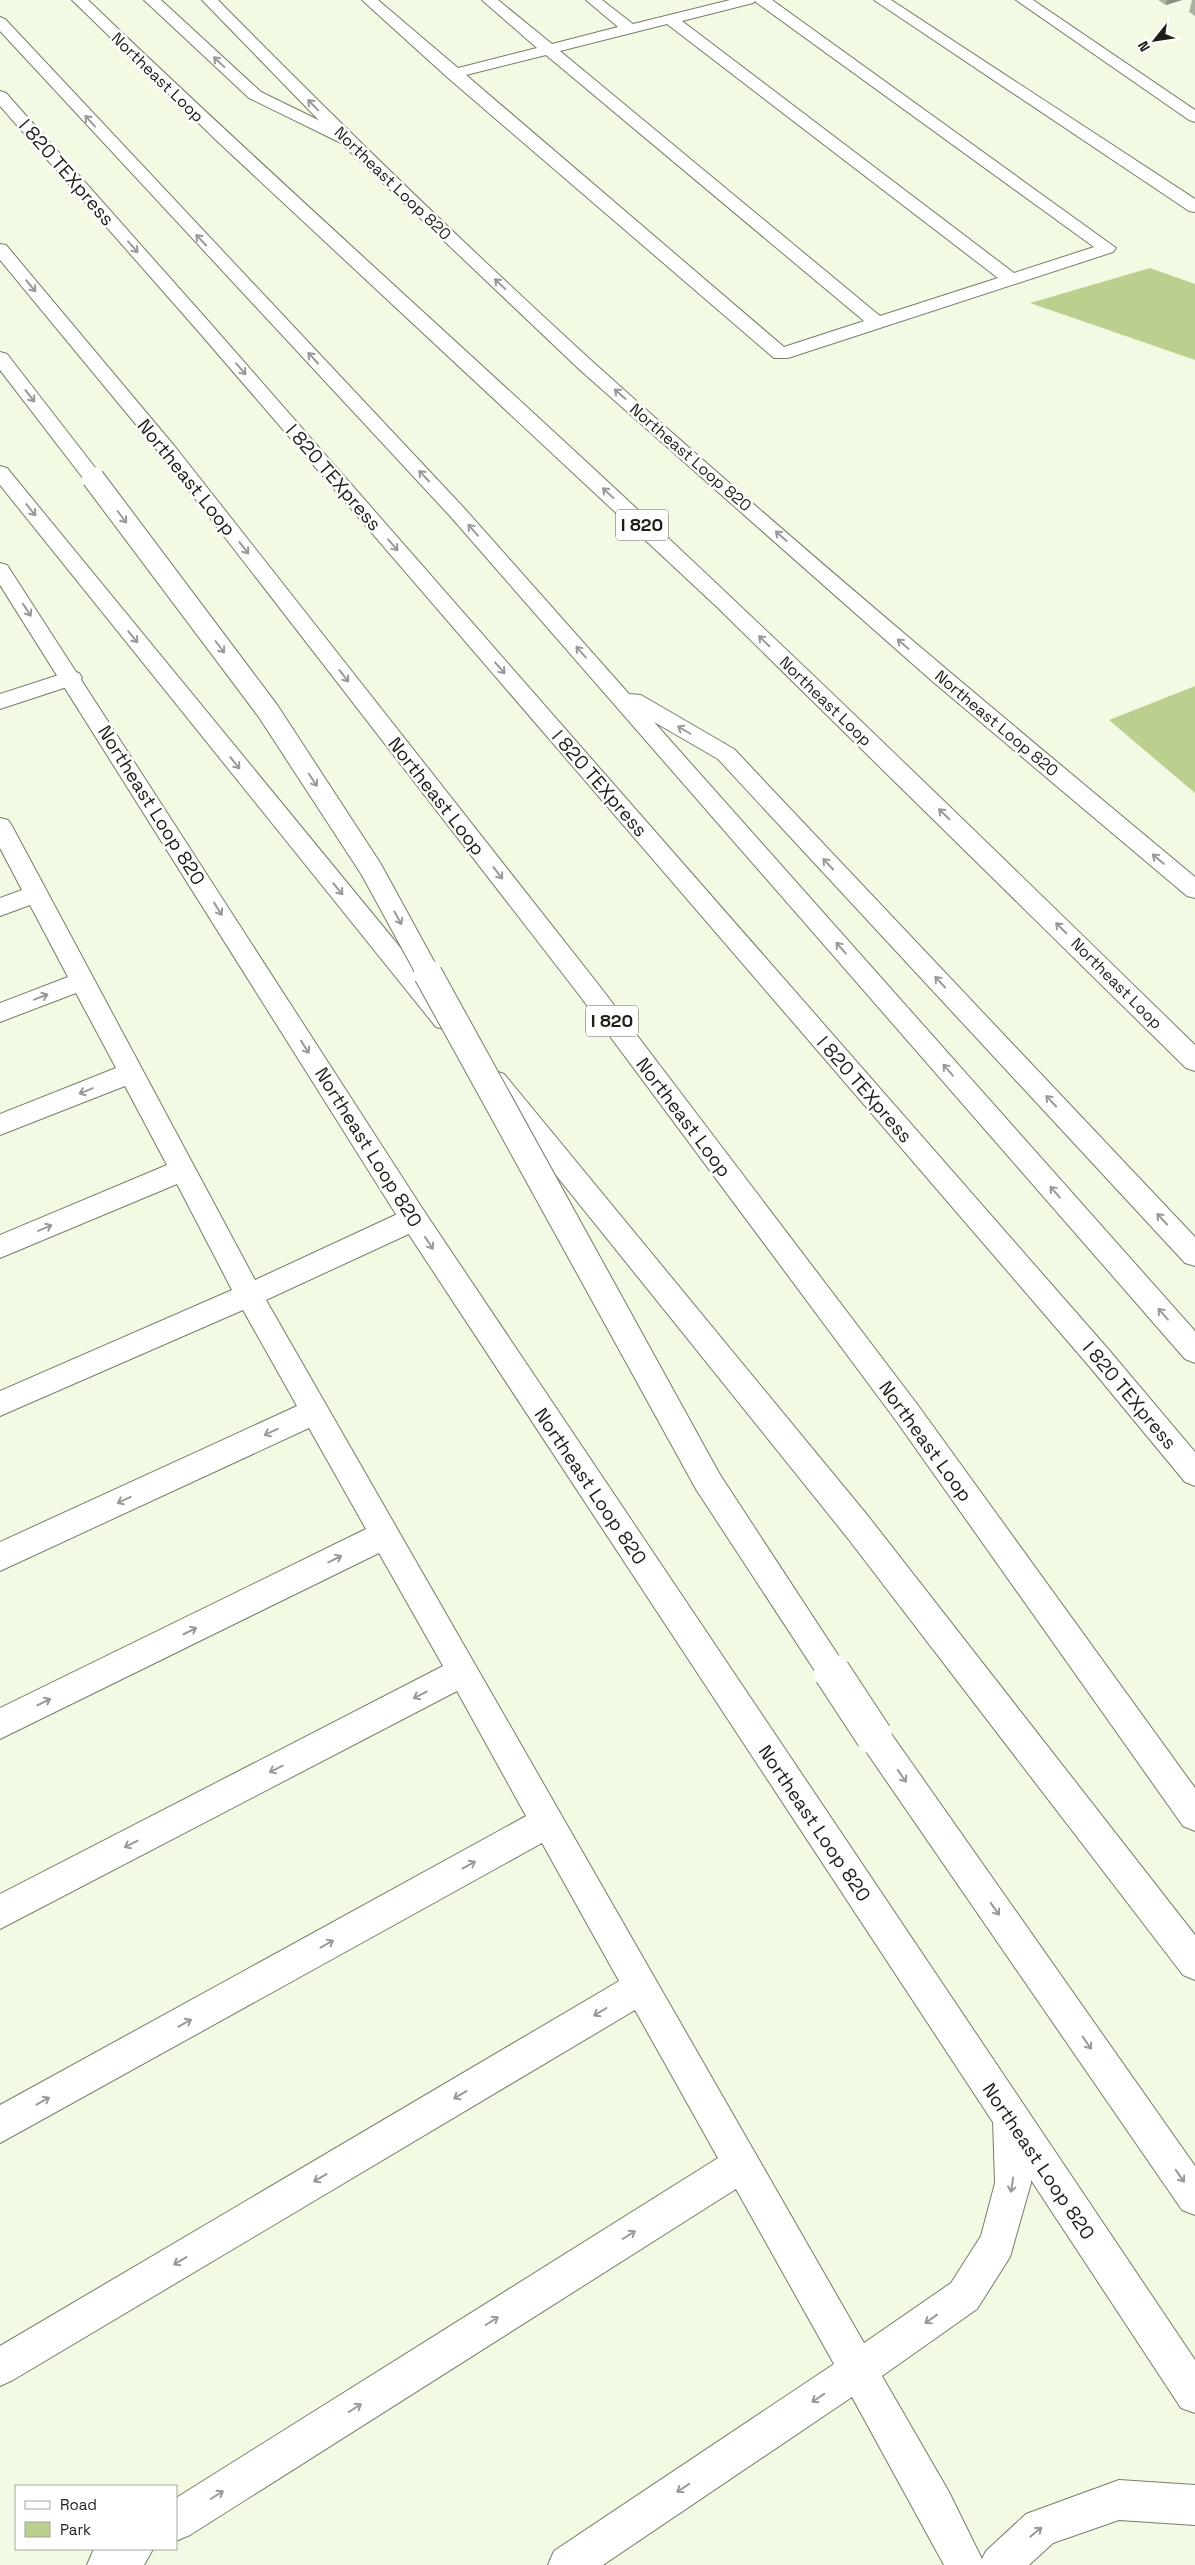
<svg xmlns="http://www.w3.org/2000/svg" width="1195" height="2565" viewBox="0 0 1195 2565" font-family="'Space Grotesk',sans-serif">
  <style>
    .green { fill: #bbd08e }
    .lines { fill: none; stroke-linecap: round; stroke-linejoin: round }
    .minor-casing { stroke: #767d69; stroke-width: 2 }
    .major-casing { stroke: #767d69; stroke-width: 2 }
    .highway-casing { stroke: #767d69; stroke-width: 2 }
    .minor { fill: #fff; fill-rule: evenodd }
    .major { fill: #fff; fill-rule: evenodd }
    .highway { fill: #fff; fill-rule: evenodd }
    .highway-bridge-far2-casing { stroke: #767d69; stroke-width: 24; stroke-linecap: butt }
    .highway-bridge-far1-casing { stroke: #767d69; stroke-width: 30; stroke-linecap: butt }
    .highway-bridge-casing { stroke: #767d69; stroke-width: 38; stroke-linecap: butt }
    .highway-bridge-far2 { stroke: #fff; stroke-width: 22 }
    .highway-bridge-far1 { stroke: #fff; stroke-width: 28 }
    .highway-bridge { stroke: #fff; stroke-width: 36 }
    .wall { fill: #abb29f }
    .shaded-wall { fill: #8b9182 }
    .oneway { stroke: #999a97 }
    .labels { text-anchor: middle; stroke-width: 5; stroke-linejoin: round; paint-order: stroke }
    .far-street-label { font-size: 16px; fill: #1c1f17; stroke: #fff }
    .shield { fill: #fff; stroke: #60625d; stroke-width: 1 }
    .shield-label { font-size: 18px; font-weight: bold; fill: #1c1f17 }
    .street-label { font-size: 19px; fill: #1c1f17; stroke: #fff }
  </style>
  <rect width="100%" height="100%" fill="#f2fae3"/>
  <!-- green -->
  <g class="green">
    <polygon points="1150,268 1195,284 1195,360 1030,303"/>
    <polygon points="1195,686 1195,793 1109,720"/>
  </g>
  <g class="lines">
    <defs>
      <g id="minor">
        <path d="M362 0H378L458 68 537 48 482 0H498L552 44 618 27 586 0H602L633 24 730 0H772L1116 248 1113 252 788 358H774L447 77ZM755 1 757 3 1094 247 1014 273 682 21 753 3ZM667 24 998 278 880 316 560 51ZM546 55 864 321 784 347 466 75Z"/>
        <polygon points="874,0 891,0 1195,199 1195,212 1189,211"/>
        <polygon points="1016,0 1033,0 1195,110 1195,122 1189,120"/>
        <polygon points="71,671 79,673 82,678 79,683 0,709 0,694"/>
        <polygon points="0,818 8,820 12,826 255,1280 404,1211 414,1208 424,1211 427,1219 424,1227 266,1300 864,2343 951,2283 981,2236 995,2183 993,2119 998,2106 1011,2101 1024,2106 1029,2119 1031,2183 1010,2257 977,2309 882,2376 949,2492 982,2559 986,2551 1026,2514 1119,2480 1195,2485 1195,2525 1119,2520 1053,2543 1029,2565 944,2565 852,2397 603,2565 548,2565 554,2551 834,2364 736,2189 190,2535 176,2541 176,2498 718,2158 635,2010 13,2380 0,2386 0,2346 619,1981 542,1843 0,2143 0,2105 526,1816 457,1691 0,1929 0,1894 443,1666 379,1553 0,1739 0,1708 366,1529 309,1428 0,1571 0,1542 297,1406 243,1310 0,1416 0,1391 232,1290 177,1184 0,1258 0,1235 167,1165 125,1086 0,1135 0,1114 116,1068 76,993 0,1022 0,1003 68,977 30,905 0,916 0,898 22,890 0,848"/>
        <polygon points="96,2549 153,2549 144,2565 87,2565 93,2551"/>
      </g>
      <g id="major">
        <path d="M202 0H218C340 124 465 245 593 362 789 539 992 708 1195 877V898L1187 896 932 681 580 370 341 143Z"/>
        <polygon points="0,563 7,565 424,1211 1195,2360 1195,2413 1181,2408 404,1227 0,585"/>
      </g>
      <g id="highway">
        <path d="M72 0H88C253 159 425 312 593 468 797 657 996 851 1195 1045V1071L1186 1068 717 607 216 140Z"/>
        <polygon points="144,0 161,0 261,92 353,137 355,140 353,143 341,143 249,98"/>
        <polygon points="0,17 5,19 464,508 629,694 641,695 734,749 1195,1237 1195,1266 1185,1263 718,759 654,722 1195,1331 1195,1363 1185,1359 450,516 0,31"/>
        <polygon points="0,91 6,93 210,323 1109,1350 1195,1452 1195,1486 1185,1482 1089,1366 198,331 0,106"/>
        <polygon points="0,244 6,245 176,448 598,984 917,1404 1195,1788 1195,1831 1183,1826 897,1422 580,996 162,456 0,260"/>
        <polygon points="0,352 7,354 100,474 103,478 100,482 86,482 0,370"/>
        <polygon points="0,466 7,468 454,1013 457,1020 454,1027 445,1029 436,1027 0,485"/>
        <polygon points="495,1071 504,1074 868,1516 1195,1935 1195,1980 1183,1975 846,1536 486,1088 482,1081 486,1074"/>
        <polygon points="874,1721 885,1725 1195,2166 1195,2215 1182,2210 863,1747 858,1736 863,1725"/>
      </g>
    </defs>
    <!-- minor casing -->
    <use href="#minor" class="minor-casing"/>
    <!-- major casing -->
    <use href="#major" class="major-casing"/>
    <!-- highway casing -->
    <use href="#highway" class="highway-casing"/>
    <!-- minor -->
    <use href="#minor" class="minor"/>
    <!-- major -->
    <use href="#major" class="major"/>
    <!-- highway -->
    <use href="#highway" class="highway"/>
    <defs>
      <polyline id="highway-bridge-far2" points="93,478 268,711 371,869 429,975"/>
      <polyline id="highway-bridge-far1" points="428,974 708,1482 833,1673"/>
      <polyline id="highway-bridge" points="832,1672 874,1736"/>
    </defs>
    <!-- highway-bridge-far2 casing -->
    <use href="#highway-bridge-far2" class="highway-bridge-far2-casing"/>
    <!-- highway-bridge-far1 casing -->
    <use href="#highway-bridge-far1" class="highway-bridge-far1-casing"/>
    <!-- highway-bridge casing -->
    <use href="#highway-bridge" class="highway-bridge-casing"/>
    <!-- highway-bridge-far2 -->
    <use href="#highway-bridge-far2" class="highway-bridge-far2"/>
    <!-- highway-bridge-far1 -->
    <use href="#highway-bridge-far1" class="highway-bridge-far1"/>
    <!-- highway-bridge -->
    <use href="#highway-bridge" class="highway-bridge"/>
  </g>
  <!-- wall -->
  <g class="wall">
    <polygon points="1158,0 1182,0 1166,5"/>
    <polygon points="1192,0 1195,0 1195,16 1189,12"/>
  </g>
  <!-- shaded-wall -->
  <polygon class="shaded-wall" points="1167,0 1182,0 1166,5"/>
  <!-- one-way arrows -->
  <defs><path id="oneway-shaft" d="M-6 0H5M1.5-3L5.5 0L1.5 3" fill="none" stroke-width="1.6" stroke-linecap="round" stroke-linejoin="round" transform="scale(1.25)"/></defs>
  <g class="oneway">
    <use href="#oneway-shaft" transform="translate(219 62) rotate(-137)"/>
    <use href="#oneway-shaft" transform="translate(313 105) rotate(-134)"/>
    <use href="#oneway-shaft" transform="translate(90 121) rotate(-132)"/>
    <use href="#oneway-shaft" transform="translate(201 240) rotate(-133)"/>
    <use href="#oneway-shaft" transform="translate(133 247) rotate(49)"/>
    <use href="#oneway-shaft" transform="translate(500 284) rotate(-137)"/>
    <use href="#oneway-shaft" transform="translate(31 286) rotate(50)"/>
    <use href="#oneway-shaft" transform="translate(313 358) rotate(-133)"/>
    <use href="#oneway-shaft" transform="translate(241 369) rotate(49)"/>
    <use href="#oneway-shaft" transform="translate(620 394) rotate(-139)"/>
    <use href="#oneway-shaft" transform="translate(30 396) rotate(52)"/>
    <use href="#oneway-shaft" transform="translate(424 476) rotate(-133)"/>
    <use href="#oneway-shaft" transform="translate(608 493) rotate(-137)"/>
    <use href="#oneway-shaft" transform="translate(31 510) rotate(51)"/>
    <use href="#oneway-shaft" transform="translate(122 517) rotate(53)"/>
    <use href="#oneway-shaft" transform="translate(473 530) rotate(-131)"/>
    <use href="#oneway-shaft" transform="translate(781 536) rotate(-139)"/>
    <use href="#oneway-shaft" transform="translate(393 545) rotate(49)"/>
    <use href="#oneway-shaft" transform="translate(244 548) rotate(52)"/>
    <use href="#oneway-shaft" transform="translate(27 610) rotate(57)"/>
    <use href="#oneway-shaft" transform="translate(133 637) rotate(51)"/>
    <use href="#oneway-shaft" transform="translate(764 641) rotate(-136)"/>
    <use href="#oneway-shaft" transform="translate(903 644) rotate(-139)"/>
    <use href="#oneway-shaft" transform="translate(220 647) rotate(53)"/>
    <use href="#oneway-shaft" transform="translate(581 652) rotate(-131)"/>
    <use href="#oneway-shaft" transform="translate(500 668) rotate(49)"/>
    <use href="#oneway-shaft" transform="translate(344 676) rotate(52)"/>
    <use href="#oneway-shaft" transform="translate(684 730) rotate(-150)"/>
    <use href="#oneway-shaft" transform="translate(235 763) rotate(51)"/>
    <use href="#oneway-shaft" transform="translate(313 780) rotate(57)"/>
    <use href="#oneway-shaft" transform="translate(944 814) rotate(-136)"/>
    <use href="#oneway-shaft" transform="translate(1158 859) rotate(-140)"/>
    <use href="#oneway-shaft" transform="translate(828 864) rotate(-133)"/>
    <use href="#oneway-shaft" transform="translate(498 873) rotate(52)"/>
    <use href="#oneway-shaft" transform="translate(338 889) rotate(51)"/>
    <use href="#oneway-shaft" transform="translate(218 909) rotate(58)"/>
    <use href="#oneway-shaft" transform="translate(398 918) rotate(61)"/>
    <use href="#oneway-shaft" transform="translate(1061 928) rotate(-135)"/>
    <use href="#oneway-shaft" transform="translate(841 948) rotate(-131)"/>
    <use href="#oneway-shaft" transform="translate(940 982) rotate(-133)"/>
    <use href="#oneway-shaft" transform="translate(41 997) rotate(-21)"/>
    <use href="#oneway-shaft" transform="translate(305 1047) rotate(58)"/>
    <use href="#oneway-shaft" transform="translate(948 1070) rotate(-131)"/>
    <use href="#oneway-shaft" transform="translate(86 1091) rotate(158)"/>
    <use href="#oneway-shaft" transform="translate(1051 1101) rotate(-133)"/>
    <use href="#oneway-shaft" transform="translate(1055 1192) rotate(-131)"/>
    <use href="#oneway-shaft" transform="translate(1162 1219) rotate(-133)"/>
    <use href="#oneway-shaft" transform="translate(45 1228) rotate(-23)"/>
    <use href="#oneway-shaft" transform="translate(429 1243) rotate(56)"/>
    <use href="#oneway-shaft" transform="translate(1163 1314) rotate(-131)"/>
    <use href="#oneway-shaft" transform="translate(271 1432) rotate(155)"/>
    <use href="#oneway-shaft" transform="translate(124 1500) rotate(155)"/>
    <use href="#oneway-shaft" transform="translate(335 1559) rotate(-26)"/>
    <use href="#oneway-shaft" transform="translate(190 1631) rotate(-26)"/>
    <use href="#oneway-shaft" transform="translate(420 1695) rotate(153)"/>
    <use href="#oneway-shaft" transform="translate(44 1702) rotate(-26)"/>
    <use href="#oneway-shaft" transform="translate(276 1769) rotate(153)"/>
    <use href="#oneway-shaft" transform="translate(902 1776) rotate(55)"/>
    <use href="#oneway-shaft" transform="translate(131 1844) rotate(153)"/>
    <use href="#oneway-shaft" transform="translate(469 1865) rotate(-29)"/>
    <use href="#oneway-shaft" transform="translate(995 1909) rotate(55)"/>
    <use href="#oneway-shaft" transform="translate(327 1944) rotate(-29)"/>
    <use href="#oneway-shaft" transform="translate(600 2012) rotate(149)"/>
    <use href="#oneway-shaft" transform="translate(185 2023) rotate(-29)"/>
    <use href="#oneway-shaft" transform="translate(1087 2043) rotate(55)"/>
    <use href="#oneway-shaft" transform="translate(460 2095) rotate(149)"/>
    <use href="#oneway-shaft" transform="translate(43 2101) rotate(-29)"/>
    <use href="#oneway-shaft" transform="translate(1180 2176) rotate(55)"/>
    <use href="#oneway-shaft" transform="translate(320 2178) rotate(149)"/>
    <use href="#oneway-shaft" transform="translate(1012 2185) rotate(99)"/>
    <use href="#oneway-shaft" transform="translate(629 2235) rotate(-32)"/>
    <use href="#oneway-shaft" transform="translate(180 2261) rotate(149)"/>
    <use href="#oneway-shaft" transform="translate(931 2319) rotate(144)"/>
    <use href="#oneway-shaft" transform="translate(492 2321) rotate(-32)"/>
    <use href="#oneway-shaft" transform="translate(818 2398) rotate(146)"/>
    <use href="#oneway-shaft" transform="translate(355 2408) rotate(-32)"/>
    <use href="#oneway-shaft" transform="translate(683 2488) rotate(146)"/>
    <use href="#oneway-shaft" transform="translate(217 2495) rotate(-32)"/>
    <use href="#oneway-shaft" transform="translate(1036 2532) rotate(-39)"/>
  </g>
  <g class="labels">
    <!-- far-street labels -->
    <g class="far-street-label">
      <text transform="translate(158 77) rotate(44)" y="6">Northeast Loop</text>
      <text transform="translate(393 183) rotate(44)" y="6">Northeast Loop 820</text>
      <text transform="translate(691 457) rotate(41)" y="6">Northeast Loop 820</text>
      <text transform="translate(826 701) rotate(44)" y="6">Northeast Loop</text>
      <text transform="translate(997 723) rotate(40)" y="6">Northeast Loop 820</text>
      <text transform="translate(1117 983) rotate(45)" y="6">Northeast Loop</text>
    </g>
    <!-- shield labels -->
    <g class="shield">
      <rect x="616" y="509.5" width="52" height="31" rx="4"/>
      <rect x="586" y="1005.5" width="52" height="31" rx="4"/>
    </g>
    <g class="shield-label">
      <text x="642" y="531">I 820</text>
      <text x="612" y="1027">I 820</text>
    </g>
    <!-- street labels -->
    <g class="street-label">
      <text transform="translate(67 172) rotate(49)" y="7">I 820 TEXpress</text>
      <text transform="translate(187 477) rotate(51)" y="7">Northeast Loop</text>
      <text transform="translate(334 477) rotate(49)" y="7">I 820 TEXpress</text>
      <text transform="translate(600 783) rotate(49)" y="7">I 820 TEXpress</text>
      <text transform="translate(437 796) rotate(52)" y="7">Northeast Loop</text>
      <text transform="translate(152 805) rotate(58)" y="7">Northeast Loop 820</text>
      <text transform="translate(865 1089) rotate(49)" y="7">I 820 TEXpress</text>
      <text transform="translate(684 1117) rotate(53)" y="7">Northeast Loop</text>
      <text transform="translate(369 1147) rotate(58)" y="7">Northeast Loop 820</text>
      <text transform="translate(1130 1395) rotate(50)" y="7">I 820 TEXpress</text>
      <text transform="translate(926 1441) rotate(54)" y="7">Northeast Loop</text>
      <text transform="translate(591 1486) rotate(56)" y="7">Northeast Loop 820</text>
      <text transform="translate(815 1823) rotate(56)" y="7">Northeast Loop 820</text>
      <text transform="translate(1039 2161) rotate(56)" y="7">Northeast Loop 820</text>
    </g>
  </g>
  <!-- legend -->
  <rect x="15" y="2485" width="162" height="65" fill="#ffffff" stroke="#a4a5a2"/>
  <rect x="25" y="2501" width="25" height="8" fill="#ffffff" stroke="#a4a5a2"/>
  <text x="60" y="2510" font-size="15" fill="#1c1f17">Road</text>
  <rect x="25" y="2522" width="25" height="15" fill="#bbd08e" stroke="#a4a5a2"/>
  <text x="60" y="2535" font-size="15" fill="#1c1f17">Park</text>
  <!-- north arrow -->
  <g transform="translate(1155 40) rotate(240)" stroke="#ffffff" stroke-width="4" paint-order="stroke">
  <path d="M0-4L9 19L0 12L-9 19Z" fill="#1c1f17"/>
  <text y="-8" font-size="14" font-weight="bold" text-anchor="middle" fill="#1c1f17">N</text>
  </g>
</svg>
